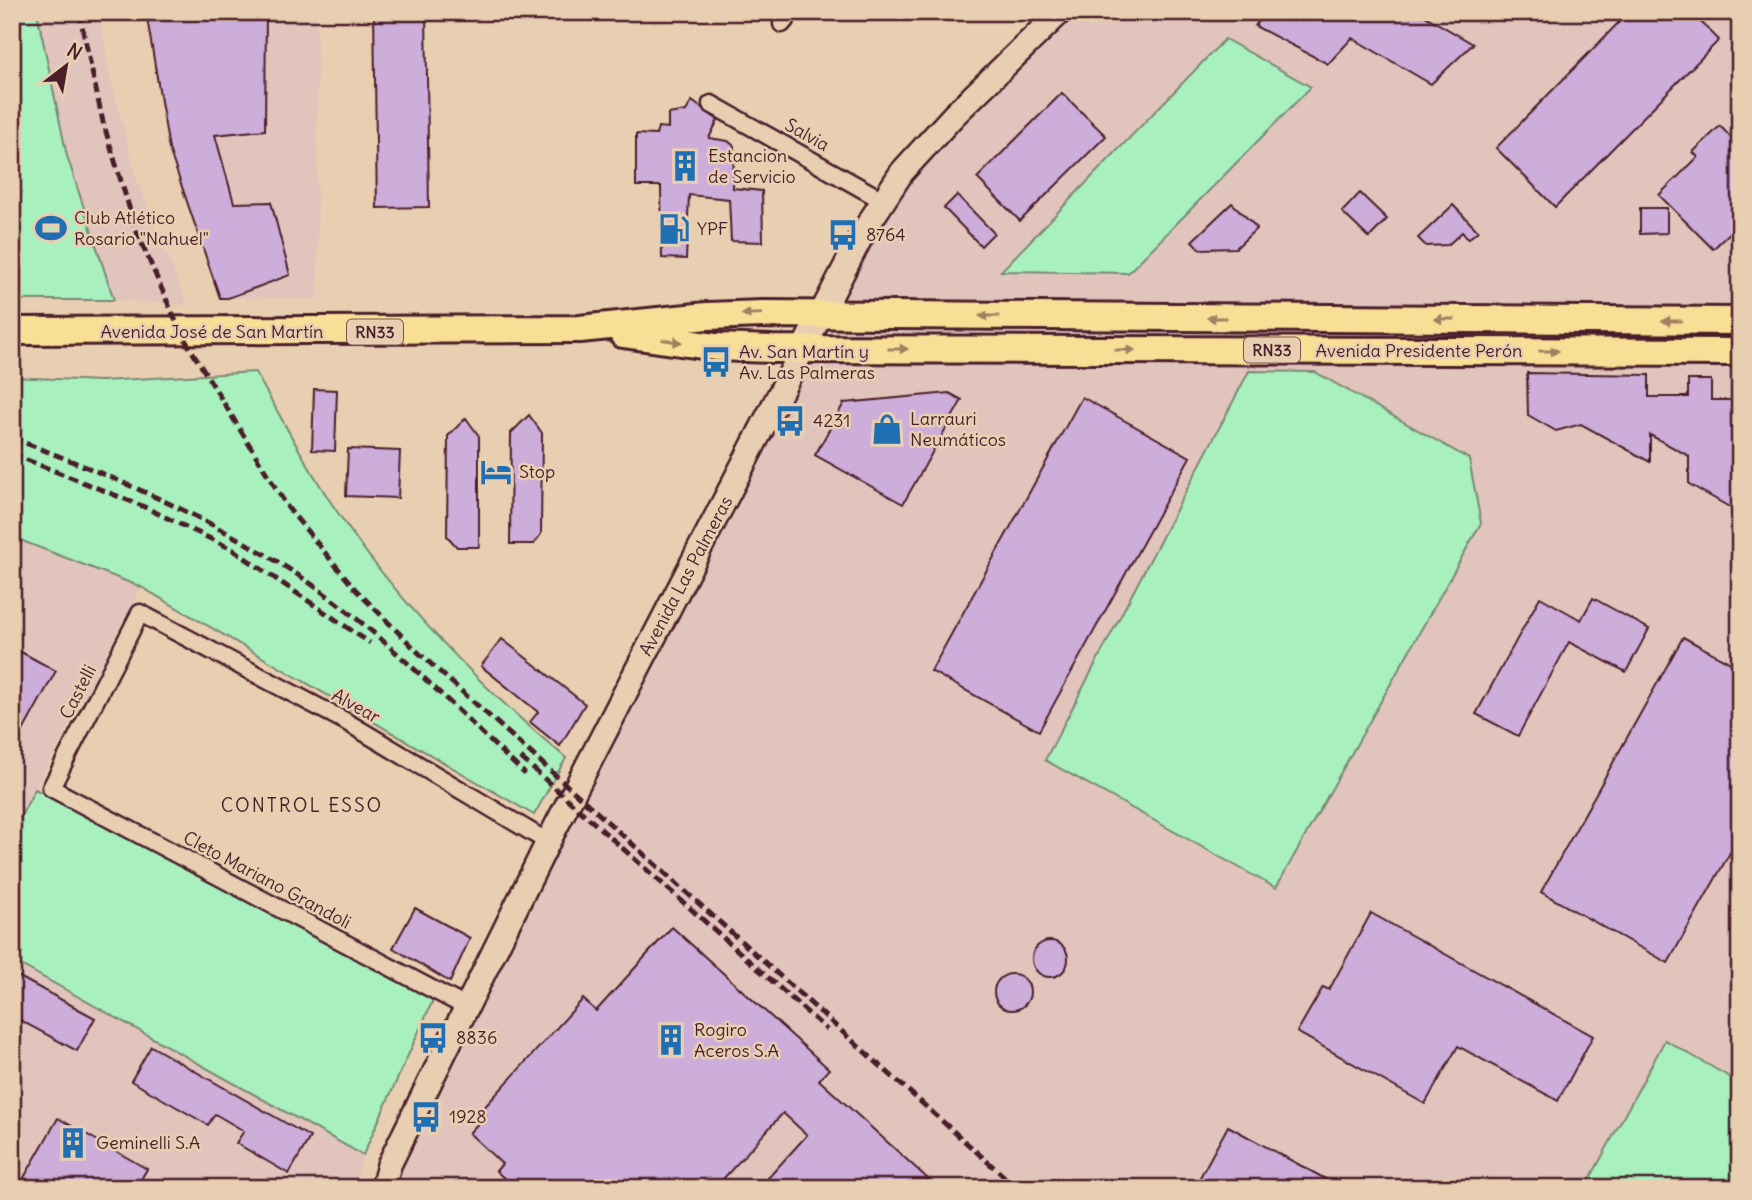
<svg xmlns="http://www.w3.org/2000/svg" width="1752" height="1200" viewBox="0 0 1752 1200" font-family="Delius,sans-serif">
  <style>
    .built { fill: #e1c5bd }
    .green { fill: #a8f0bd; stroke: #798874; stroke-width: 2 }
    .building { fill: #cdadd9; stroke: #4a1f2b; stroke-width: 2 }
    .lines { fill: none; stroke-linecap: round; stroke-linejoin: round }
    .street-casing { stroke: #4a1f2b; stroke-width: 21 }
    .secondary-casing { stroke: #4a1f2b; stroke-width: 28 }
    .primary-casing { stroke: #4a1f2b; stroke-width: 32 }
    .street { stroke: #e9cfb1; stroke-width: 16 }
    .secondary { stroke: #e9cfb1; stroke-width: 23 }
    .primary { stroke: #f9df96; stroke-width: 26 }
    .rail { stroke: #4a1f2b; stroke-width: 5; stroke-dasharray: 10 5; stroke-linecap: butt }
    .oneway { fill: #a27f60 }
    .labels { text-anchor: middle; stroke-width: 5; stroke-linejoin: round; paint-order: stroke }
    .shield { fill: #e9cfb1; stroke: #7a5453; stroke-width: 2 }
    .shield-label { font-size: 16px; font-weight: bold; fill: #4a1f2b }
    .street-label { font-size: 18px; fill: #4a1f2b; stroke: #e9cfb1 }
    .poi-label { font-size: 18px; fill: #4a1f2b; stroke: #e9cfb1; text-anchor: start }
    .neighbourhood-label { font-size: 19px; letter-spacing: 2px; fill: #4a1f2b; stroke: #e9cfb1 }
  </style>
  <rect width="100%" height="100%" fill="#e9cfb1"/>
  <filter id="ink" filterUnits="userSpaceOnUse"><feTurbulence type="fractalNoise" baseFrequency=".0143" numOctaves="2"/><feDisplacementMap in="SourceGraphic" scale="14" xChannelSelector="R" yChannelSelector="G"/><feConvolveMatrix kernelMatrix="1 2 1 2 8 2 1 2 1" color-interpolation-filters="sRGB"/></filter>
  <g filter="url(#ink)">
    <!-- built -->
    <g class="built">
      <polygon points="37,12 100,12 108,67 137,180 188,306 114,300 67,156"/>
      <polygon points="146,12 317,12 318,299 220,298 169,151"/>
      <polygon points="1060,12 1740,12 1740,1188 383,1188 865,229"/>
      <polygon points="12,537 141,587 12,833"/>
      <polygon points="12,960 363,1155 355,1188 12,1188"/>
    </g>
    <!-- green -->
    <g class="green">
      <polygon points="12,12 37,12 67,156 114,300 12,300"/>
      <polygon points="1225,39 1311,87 1128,273 1001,271"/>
      <polygon points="1249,371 1315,372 1469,459 1481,523 1276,888 1045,760"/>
      <path d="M255 372C282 418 306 466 336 510 395 599 484 690 566 758L534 815 141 587 12 537V377L101 381Z"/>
      <polygon points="35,789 433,1000 363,1155 12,960 12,833"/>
      <polygon points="1665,1040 1740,1083 1740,1188 1585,1188"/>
    </g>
    <!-- building -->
    <g class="building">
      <polygon points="146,12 266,12 265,130 215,135 234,203 271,202 290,275 228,298 220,298 169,149"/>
      <polygon points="426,12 429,207 377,208 374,13"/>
      <polygon points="1264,12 1418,12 1473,44 1431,84 1352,38 1328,64 1255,26"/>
      <polygon points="1629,12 1691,12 1719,40 1555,207 1496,148"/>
      <polygon points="1062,93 1106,136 1020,221 977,178"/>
      <polygon points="692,101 718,120 709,138 728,141 734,146 733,188 762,191 763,242 731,241 729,199 689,195 686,259 662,258 661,186 636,186 636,134 656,135 658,127 668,128 668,114 686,111"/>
      <polygon points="1720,126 1740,147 1740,223 1713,249 1659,195 1698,157 1693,152"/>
      <polygon points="1360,193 1387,219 1369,238 1342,212"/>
      <polygon points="957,195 994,233 981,246 944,208"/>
      <polygon points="1232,203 1257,228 1236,248 1200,249 1192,241"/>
      <polygon points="1453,205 1478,231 1468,239 1462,232 1448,245 1426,246 1418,238"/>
      <polygon points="1640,208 1667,208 1667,233 1640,234"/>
      <polygon points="1527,373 1649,375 1649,397 1688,397 1688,380 1711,380 1711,400 1740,400 1740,513 1689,484 1689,456 1650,435 1650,462 1581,424 1556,431 1528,415"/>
      <polygon points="314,389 337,390 335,451 312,450"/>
      <polygon points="949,393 962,400 903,504 815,455 844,403"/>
      <polygon points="1082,397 1190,457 1039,731 931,671"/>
      <polygon points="529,415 542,433 541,534 534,544 510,544 511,433"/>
      <polygon points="466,418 479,436 479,547 457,547 447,536 448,436"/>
      <polygon points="348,449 400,451 398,498 346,496"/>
      <polygon points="1540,597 1581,620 1593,598 1649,629 1626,672 1569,642 1518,736 1476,714"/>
      <polygon points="1683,637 1740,668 1740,835 1668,963 1541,892"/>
      <polygon points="502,639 585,704 560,746 530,722 538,712 481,666"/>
      <polygon points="12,647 56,671 12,751"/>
      <polygon points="415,908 470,938 450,982 393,948"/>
      <polygon points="1371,913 1593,1036 1558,1101 1458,1046 1425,1104 1297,1032 1323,987 1329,990"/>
      <polygon points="672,927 829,1069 819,1080 938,1188 759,1188 807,1135 783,1113 715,1188 515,1188 496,1171 502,1164 469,1133 486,1115 481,1111 583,999 596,1011"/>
      <circle cx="1050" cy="959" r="18"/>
      <polygon points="12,973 95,1018 77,1051 12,1016"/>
      <circle cx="1012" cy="992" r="18"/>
      <polygon points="151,1046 310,1137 289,1174 236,1143 244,1131 215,1114 208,1125 131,1081"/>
      <polygon points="58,1118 147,1169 136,1188 18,1188"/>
      <polygon points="1228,1126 1342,1188 1215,1188 1199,1179"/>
    </g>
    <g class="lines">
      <defs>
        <g id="street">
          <polyline points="782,24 792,12"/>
          <polyline points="711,104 884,201"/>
          <polyline points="466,1007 51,788 140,613 345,721 548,842"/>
        </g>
        <polyline id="secondary" points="383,1188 389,1165 548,842 865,229 902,172 954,115 1060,12"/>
        <g id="primary">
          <polyline points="12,331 580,329 707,316 763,314 1740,321"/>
          <polyline points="623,334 716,347 772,349 1740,352"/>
        </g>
      </defs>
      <!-- street casing -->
      <use href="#street" class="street-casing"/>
      <!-- secondary casing -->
      <use href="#secondary" class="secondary-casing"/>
      <!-- primary casing -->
      <use href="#primary" class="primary-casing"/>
      <!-- street -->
      <use href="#street" class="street"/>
      <!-- secondary -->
      <use href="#secondary" class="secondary"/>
      <!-- primary -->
      <use href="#primary" class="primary"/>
      <!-- rail -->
      <g class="rail">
        <polyline points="79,12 103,122 136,230 181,333 288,508 356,590 420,654 1017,1188"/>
        <path d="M12 438C113 476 217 520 307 581 386 636 455 709 525 774"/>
        <polyline points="12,454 140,505 232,549 370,643"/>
        <polyline points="521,758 827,1030"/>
      </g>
    </g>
    <!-- one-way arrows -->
    <defs><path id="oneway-solid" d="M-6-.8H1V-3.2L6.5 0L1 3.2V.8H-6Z" transform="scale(1.75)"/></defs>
    <g class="oneway">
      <use href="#oneway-solid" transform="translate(752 314) rotate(178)"/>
      <use href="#oneway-solid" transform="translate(989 316) rotate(-180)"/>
      <use href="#oneway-solid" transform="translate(1217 318) rotate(-180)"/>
      <use href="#oneway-solid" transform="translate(1444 319) rotate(-180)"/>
      <use href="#oneway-solid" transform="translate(1672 321) rotate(-180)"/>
      <use href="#oneway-solid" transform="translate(672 341) rotate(8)"/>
      <use href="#oneway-solid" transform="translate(898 349)"/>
      <use href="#oneway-solid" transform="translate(1125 350)"/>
      <use href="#oneway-solid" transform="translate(1549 351)"/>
    </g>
  </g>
  <!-- icons -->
  <defs>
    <symbol id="building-bare" viewBox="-9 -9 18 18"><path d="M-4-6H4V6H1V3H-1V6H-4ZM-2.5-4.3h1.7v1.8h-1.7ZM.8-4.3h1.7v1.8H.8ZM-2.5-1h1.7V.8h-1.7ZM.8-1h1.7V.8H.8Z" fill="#1f6fb2" stroke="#e9cfb1" stroke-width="2.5" paint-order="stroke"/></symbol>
    <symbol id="stadium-bare" viewBox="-9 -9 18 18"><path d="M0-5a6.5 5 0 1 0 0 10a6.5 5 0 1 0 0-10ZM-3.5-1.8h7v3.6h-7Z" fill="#1f6fb2" stroke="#e9cfb1" stroke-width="2.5" paint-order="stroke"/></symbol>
    <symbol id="fuel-bare" viewBox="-9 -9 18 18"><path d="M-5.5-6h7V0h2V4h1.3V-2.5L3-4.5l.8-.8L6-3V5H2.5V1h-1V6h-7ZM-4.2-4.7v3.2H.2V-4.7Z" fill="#1f6fb2" stroke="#e9cfb1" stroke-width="2.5" paint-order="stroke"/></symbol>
    <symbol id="bus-bare" viewBox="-9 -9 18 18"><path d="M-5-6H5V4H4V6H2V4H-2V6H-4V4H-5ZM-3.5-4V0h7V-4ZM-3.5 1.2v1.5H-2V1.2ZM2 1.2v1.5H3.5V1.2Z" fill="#1f6fb2" stroke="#e9cfb1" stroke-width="2.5" paint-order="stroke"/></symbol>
    <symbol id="shop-bare" viewBox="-9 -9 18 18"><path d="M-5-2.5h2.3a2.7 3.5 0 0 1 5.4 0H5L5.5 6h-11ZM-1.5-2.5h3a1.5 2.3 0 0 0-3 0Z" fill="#1f6fb2" stroke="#e9cfb1" stroke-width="2.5" paint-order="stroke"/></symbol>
    <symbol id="hotel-bare" viewBox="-9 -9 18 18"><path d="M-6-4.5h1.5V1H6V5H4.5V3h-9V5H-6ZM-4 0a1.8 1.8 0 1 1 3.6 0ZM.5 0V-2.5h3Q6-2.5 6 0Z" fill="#1f6fb2" stroke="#e9cfb1" stroke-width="2.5" paint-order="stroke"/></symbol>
  </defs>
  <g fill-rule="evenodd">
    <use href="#building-bare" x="663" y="144" width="44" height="44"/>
    <use href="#stadium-bare" x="29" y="206" width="44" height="44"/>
    <use href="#fuel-bare" x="652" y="207" width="44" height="44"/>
    <use href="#bus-bare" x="821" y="213" width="44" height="44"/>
    <use href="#bus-bare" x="694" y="340" width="44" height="44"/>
    <use href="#bus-bare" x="768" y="399" width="44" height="44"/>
    <use href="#shop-bare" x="865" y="407" width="44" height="44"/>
    <use href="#hotel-bare" x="474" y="450" width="44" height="44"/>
    <use href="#bus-bare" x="411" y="1016" width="44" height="44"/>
    <use href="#building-bare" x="649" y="1018" width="44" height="44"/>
    <use href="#bus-bare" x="404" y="1095" width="44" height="44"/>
    <use href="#building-bare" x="51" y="1121" width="44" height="44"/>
  </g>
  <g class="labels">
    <!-- shield labels -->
    <g class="shield">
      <rect x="347" y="319.5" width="56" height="25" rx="5"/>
      <rect x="1244" y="337.5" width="56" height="25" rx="5"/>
    </g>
    <g class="shield-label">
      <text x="375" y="338">RN33</text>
      <text x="1272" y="356">RN33</text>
    </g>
    <!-- street labels -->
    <g class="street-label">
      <text transform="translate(807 135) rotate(29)" y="6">Salvia</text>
      <text x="212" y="338">Avenida José de San Martín</text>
      <text x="1419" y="357">Avenida Presidente Perón</text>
      <text transform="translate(686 576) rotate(-62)" y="6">Avenida Las Palmeras</text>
      <text transform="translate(78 692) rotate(-63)" y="6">Castelli</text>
      <text transform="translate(356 706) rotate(29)" y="6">Alvear</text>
      <text transform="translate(267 880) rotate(28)" y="6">Cleto Mariano Grandoli</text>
    </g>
    <!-- poi labels -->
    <g class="poi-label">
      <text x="708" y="162">Estancion<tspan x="708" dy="21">de Servicio</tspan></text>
      <text x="74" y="224">Club Atlético<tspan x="74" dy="21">Rosario "Nahuel"</tspan></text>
      <text x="697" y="235">YPF</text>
      <text x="866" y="241">8764</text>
      <text x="739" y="358">Av. San Martín y<tspan x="739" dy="21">Av. Las Palmeras</tspan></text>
      <text x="910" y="425">Larrauri<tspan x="910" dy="21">Neumáticos</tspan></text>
      <text x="813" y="427">4231</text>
      <text x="519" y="478">Stop</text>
      <text x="694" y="1036">Rogiro<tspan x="694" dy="21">Aceros S.A</tspan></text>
      <text x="456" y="1044">8836</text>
      <text x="449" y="1123">1928</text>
      <text x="96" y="1149">Geminelli S.A</text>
    </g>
    <!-- neighbourhood labels -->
    <g class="neighbourhood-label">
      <text x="302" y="812">CONTROL ESSO</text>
    </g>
  </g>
  <!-- margin -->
  <rect width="1752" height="1200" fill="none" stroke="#e9cfb1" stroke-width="42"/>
  <rect x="21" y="21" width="1710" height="1158" fill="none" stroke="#4a1f2b" stroke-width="2.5" filter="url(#ink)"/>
  <!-- north arrow -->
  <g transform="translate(66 66) rotate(31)" stroke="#e9cfb1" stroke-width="5" paint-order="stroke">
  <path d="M0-5L12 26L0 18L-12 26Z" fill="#4a1f2b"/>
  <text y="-10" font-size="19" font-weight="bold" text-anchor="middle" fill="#4a1f2b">N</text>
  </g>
</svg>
